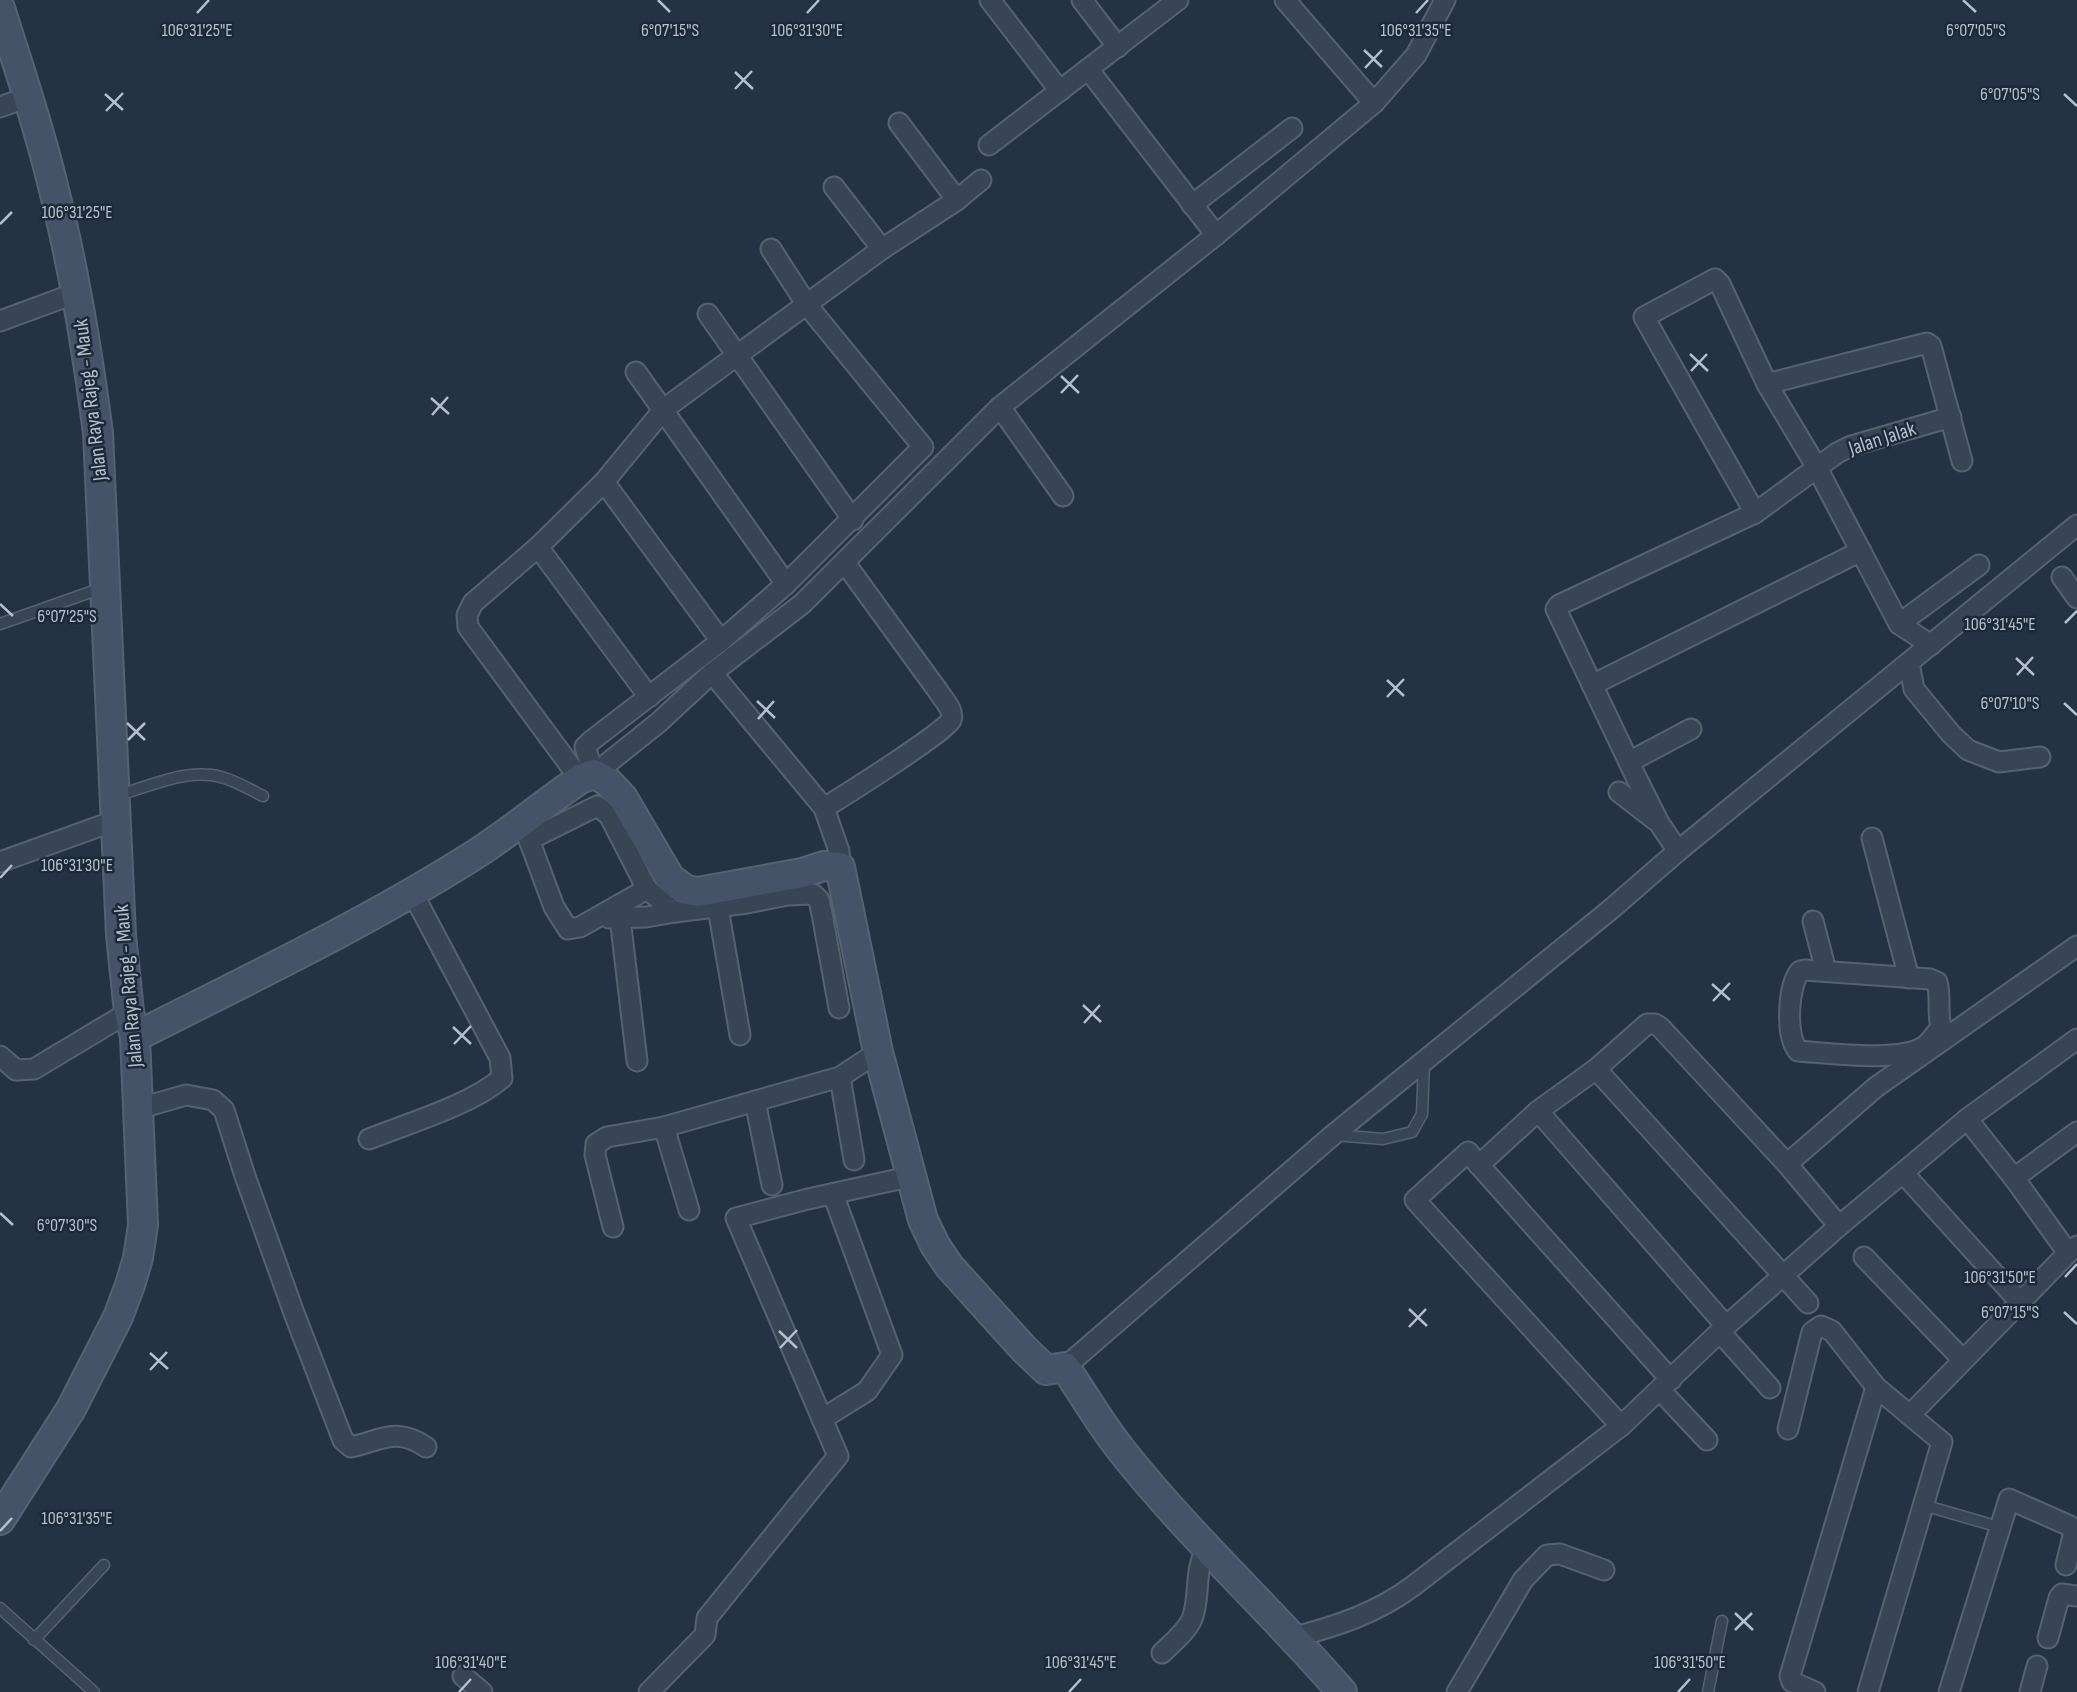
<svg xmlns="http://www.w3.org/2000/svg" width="2077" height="1692" viewBox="0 0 2077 1692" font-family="'Sofia Sans Condensed',sans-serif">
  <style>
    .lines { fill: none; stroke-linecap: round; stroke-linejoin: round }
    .lane-casing { stroke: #576271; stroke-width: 13 }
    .street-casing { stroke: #576271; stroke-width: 23 }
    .secondary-casing { stroke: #576271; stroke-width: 32 }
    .lane { stroke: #394454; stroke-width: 10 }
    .street { stroke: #394454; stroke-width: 19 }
    .secondary { stroke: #465267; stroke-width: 28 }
    .ticks { fill: none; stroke: #b6bfcd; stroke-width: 2.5 }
    .labels { text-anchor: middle; stroke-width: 5; stroke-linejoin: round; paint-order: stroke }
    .street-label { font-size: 21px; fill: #b6bfcd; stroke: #1d2939 }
    .ticks-label { font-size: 18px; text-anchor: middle; fill: #b6bfcd; stroke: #1d2939; stroke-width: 5; stroke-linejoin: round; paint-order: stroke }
  </style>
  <rect width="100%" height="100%" fill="#243244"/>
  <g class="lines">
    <defs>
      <g id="lane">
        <polyline points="0,624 102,588"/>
        <path d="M119 795C147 787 181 771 211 775 229 777 247 788 263 796"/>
        <polyline points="1335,1135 1383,1139 1412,1132 1422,1114 1424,1062"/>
        <polyline points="1923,1505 1989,1524"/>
        <polyline points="0,1608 94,1692"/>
        <polyline points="34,1640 104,1565"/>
        <polyline points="1708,1692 1722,1621"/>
      </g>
      <g id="street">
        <polyline points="990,0 1060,91"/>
        <polyline points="1082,0 1118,47"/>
        <polyline points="1285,0 1374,103"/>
        <polyline points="1088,69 1216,235"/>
        <polyline points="0,107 28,97"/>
        <polyline points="899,123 957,200"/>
        <polyline points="989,145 1178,0"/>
        <polyline points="834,187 882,249"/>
        <polyline points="1192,205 1292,128"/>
        <polyline points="771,249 807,305 923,447 786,584 721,641 591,741 585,747 594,774 658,723 712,673 802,604 1000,407 1216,235 1374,103 1416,55 1445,0"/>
        <polyline points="708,314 853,520"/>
        <polyline points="0,321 76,293"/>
        <polyline points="636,372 786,584"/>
        <polyline points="1767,384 1927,343 1931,346 1962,461"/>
        <polyline points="1000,407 1063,496"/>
        <polyline points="604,482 721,641"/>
        <polyline points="1755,513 1644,317 1715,279 1720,284 1767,384 1816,466 1899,624 1931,645"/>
        <polyline points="538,547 649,697"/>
        <polyline points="2062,577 2077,598"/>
        <polyline points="1899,624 1979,565"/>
        <polyline points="1909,663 1914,689 1951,734 1968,750 1999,762 2040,757"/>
        <polyline points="712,673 824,808 839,851 840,867"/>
        <polyline points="1592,685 1861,551"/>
        <polyline points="1629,762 1691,729"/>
        <polyline points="580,779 468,627 467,615 473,603 538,547 604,482 664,409 882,249 957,200 981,180"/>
        <polyline points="1619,792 1655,820"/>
        <path d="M824 808C842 797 947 731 951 720 955 711 943 699 938 691L845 563"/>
        <polyline points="525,829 554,907 568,929 580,927 647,889"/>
        <polyline points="1872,838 1909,978"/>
        <polyline points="529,840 597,806 609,815 647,889 675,912 747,903 788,895 813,894 819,900 822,914 839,1008"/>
        <polyline points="1678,851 1659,823 1637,779 1556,609 1559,605 1755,513 1837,453 1851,446 1951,417"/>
        <polyline points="0,862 117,820"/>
        <polyline points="718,908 740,1035"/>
        <polyline points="609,918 646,917 675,912"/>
        <polyline points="620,918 637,1061"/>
        <polyline points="1813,921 1826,971"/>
        <path d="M1940 1029C1935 1034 1931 1041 1925 1046 1901 1063 1828 1053 1798 1051 1785 1035 1788 986 1800 971L1805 970 1930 979 1937 982C1942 999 1935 1021 1945 1036"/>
        <polyline points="0,1056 16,1070 34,1069 129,1012"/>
        <polyline points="1596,1069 1538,1111 1479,1165 1468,1152 1415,1200 1621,1426"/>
        <polyline points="840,1077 854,1160"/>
        <polyline points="755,1101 772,1185"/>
        <path d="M137 1109 186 1095 213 1100 224 1110 245 1176 294 1313 343 1440 351 1447C382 1440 396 1427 426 1447"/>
        <polyline points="1538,1111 1726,1326"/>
        <polyline points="1967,1119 2014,1178 2068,1253"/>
        <polyline points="664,1127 689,1210"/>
        <path d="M369 1139C409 1123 471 1105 502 1078L500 1058 412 892"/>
        <polyline points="1787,1164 1876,1087 2077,946"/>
        <polyline points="1479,1165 1671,1380"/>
        <polyline points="1904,1174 2020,1302"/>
        <polyline points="2014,1178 2077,1132"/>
        <polyline points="613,1227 595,1155 596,1144 607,1137 664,1127 840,1077 878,1052"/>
        <polyline points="1864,1257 1963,1360"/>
        <polyline points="1808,1303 1596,1069 1647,1024 1655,1024 1660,1027 1787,1164 1839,1226"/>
        <polyline points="1720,1332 1770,1388"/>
        <polyline points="1065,1367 1333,1135 1610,910 1678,851 2077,525"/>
        <polyline points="1660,1390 1707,1440"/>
        <polyline points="1910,1415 2068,1253 2077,1246"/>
        <polyline points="822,1419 867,1391 892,1355 833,1194"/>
        <polyline points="1788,1429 1812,1332 1821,1326 1832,1331 1876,1387"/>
        <path d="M1295 1637C1337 1626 1377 1613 1413 1586L1621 1426 1726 1326 1839 1226 1967 1119 2077 1039"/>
        <polyline points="2048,1638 2059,1598 2062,1594 2077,1596"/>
        <path d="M1162 1653C1172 1643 1186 1632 1192 1619 1201 1596 1193 1571 1207 1549"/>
        <polyline points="463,1676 482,1692"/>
        <polyline points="649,1692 705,1635 707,1618 838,1456 736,1218 808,1199 913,1176"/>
        <polyline points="1457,1692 1523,1580 1547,1555 1560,1554 1604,1570"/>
        <polyline points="1815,1692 1792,1682 1790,1676 1876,1387 1942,1442 1868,1692"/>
        <polyline points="1949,1692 2009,1499 2070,1526 2074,1532 2066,1565"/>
        <polyline points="2030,1692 2037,1666"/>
      </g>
      <g id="secondary">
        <path d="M0 8C18 66 38 123 52 182 73 264 87 348 98 433L121 935 129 1012 135 1037 143 1225 138 1258 130 1285 118 1317 71 1409 0 1520"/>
        <path d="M135 1037C247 980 361 926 468 859 507 835 542 805 580 779L594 774 607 781 623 798 670 878 686 890 698 892 802 873 824 866 840 867 878 1052 923 1220 935 1245 949 1266 1024 1349 1046 1370 1065 1367C1084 1395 1101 1425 1122 1451 1190 1537 1271 1610 1342 1692"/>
      </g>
    </defs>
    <!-- lane casing -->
    <use href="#lane" class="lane-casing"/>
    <!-- street casing -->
    <use href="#street" class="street-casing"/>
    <!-- secondary casing -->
    <use href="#secondary" class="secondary-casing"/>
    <!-- lane -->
    <use href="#lane" class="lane"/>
    <!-- street -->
    <use href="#street" class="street"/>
    <!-- secondary -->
    <use href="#secondary" class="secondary"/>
  </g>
  <!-- ticks -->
  <path class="ticks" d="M658 0 670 12M1963 0 1976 12M197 13 209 0M807 13 819 0M1416 13 1428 0M1364 50 1382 67M1365 68 1382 50M735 72 753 89M735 89 752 71M105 94 123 110M2064 94 2077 106M106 111 123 93M0 224 12 212M1690 354 1708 371M1691 371 1707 354M1061 376 1079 393M1061 393 1078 375M431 398 449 414M432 415 448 397M0 604 13 616M2065 623 2077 611M2016 658 2034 675M2017 675 2033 657M1387 680 1404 696M1387 697 1404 679M757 701 775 718M2064 703 2077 715M758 719 774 701M127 723 145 740M128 740 145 723M0 878 12 865M1712 984 1730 1000M1713 1001 1730 983M1083 1005 1101 1022M1084 1023 1100 1005M453 1027 471 1044M454 1044 471 1026M0 1213 13 1225M2065 1277 2077 1264M1409 1309 1427 1326M2064 1312 2077 1324M1409 1327 1426 1309M779 1331 797 1348M780 1348 797 1330M150 1353 168 1369M150 1370 167 1352M0 1531 12 1518M1735 1613 1753 1630M1735 1630 1752 1613M459 1692 471 1679M1069 1692 1081 1679M1678 1692 1690 1679"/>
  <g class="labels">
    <!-- street labels -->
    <g class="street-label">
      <text transform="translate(90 400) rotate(-97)" y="7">Jalan Raya Rajeg - Mauk</text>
      <text transform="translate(1882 438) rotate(-18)" y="7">Jalan Jalak</text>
      <text transform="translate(128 986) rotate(-95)" y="7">Jalan Raya Rajeg - Mauk</text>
    </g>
  </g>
  <g class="ticks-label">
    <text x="670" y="36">6°07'15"S</text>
    <text x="1976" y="36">6°07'05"S</text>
    <text x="197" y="36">106°31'25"E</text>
    <text x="807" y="36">106°31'30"E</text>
    <text x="1416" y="36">106°31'35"E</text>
    <text x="2010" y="100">6°07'05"S</text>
    <text x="77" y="218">106°31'25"E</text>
    <text x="67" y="622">6°07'25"S</text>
    <text x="2000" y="630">106°31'45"E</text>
    <text x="2010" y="709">6°07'10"S</text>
    <text x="77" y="871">106°31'30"E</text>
    <text x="67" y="1231">6°07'30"S</text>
    <text x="2000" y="1283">106°31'50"E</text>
    <text x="2010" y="1318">6°07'15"S</text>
    <text x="77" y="1524">106°31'35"E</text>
    <text x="471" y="1668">106°31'40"E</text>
    <text x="1081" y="1668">106°31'45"E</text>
    <text x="1690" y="1668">106°31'50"E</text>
  </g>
</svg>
